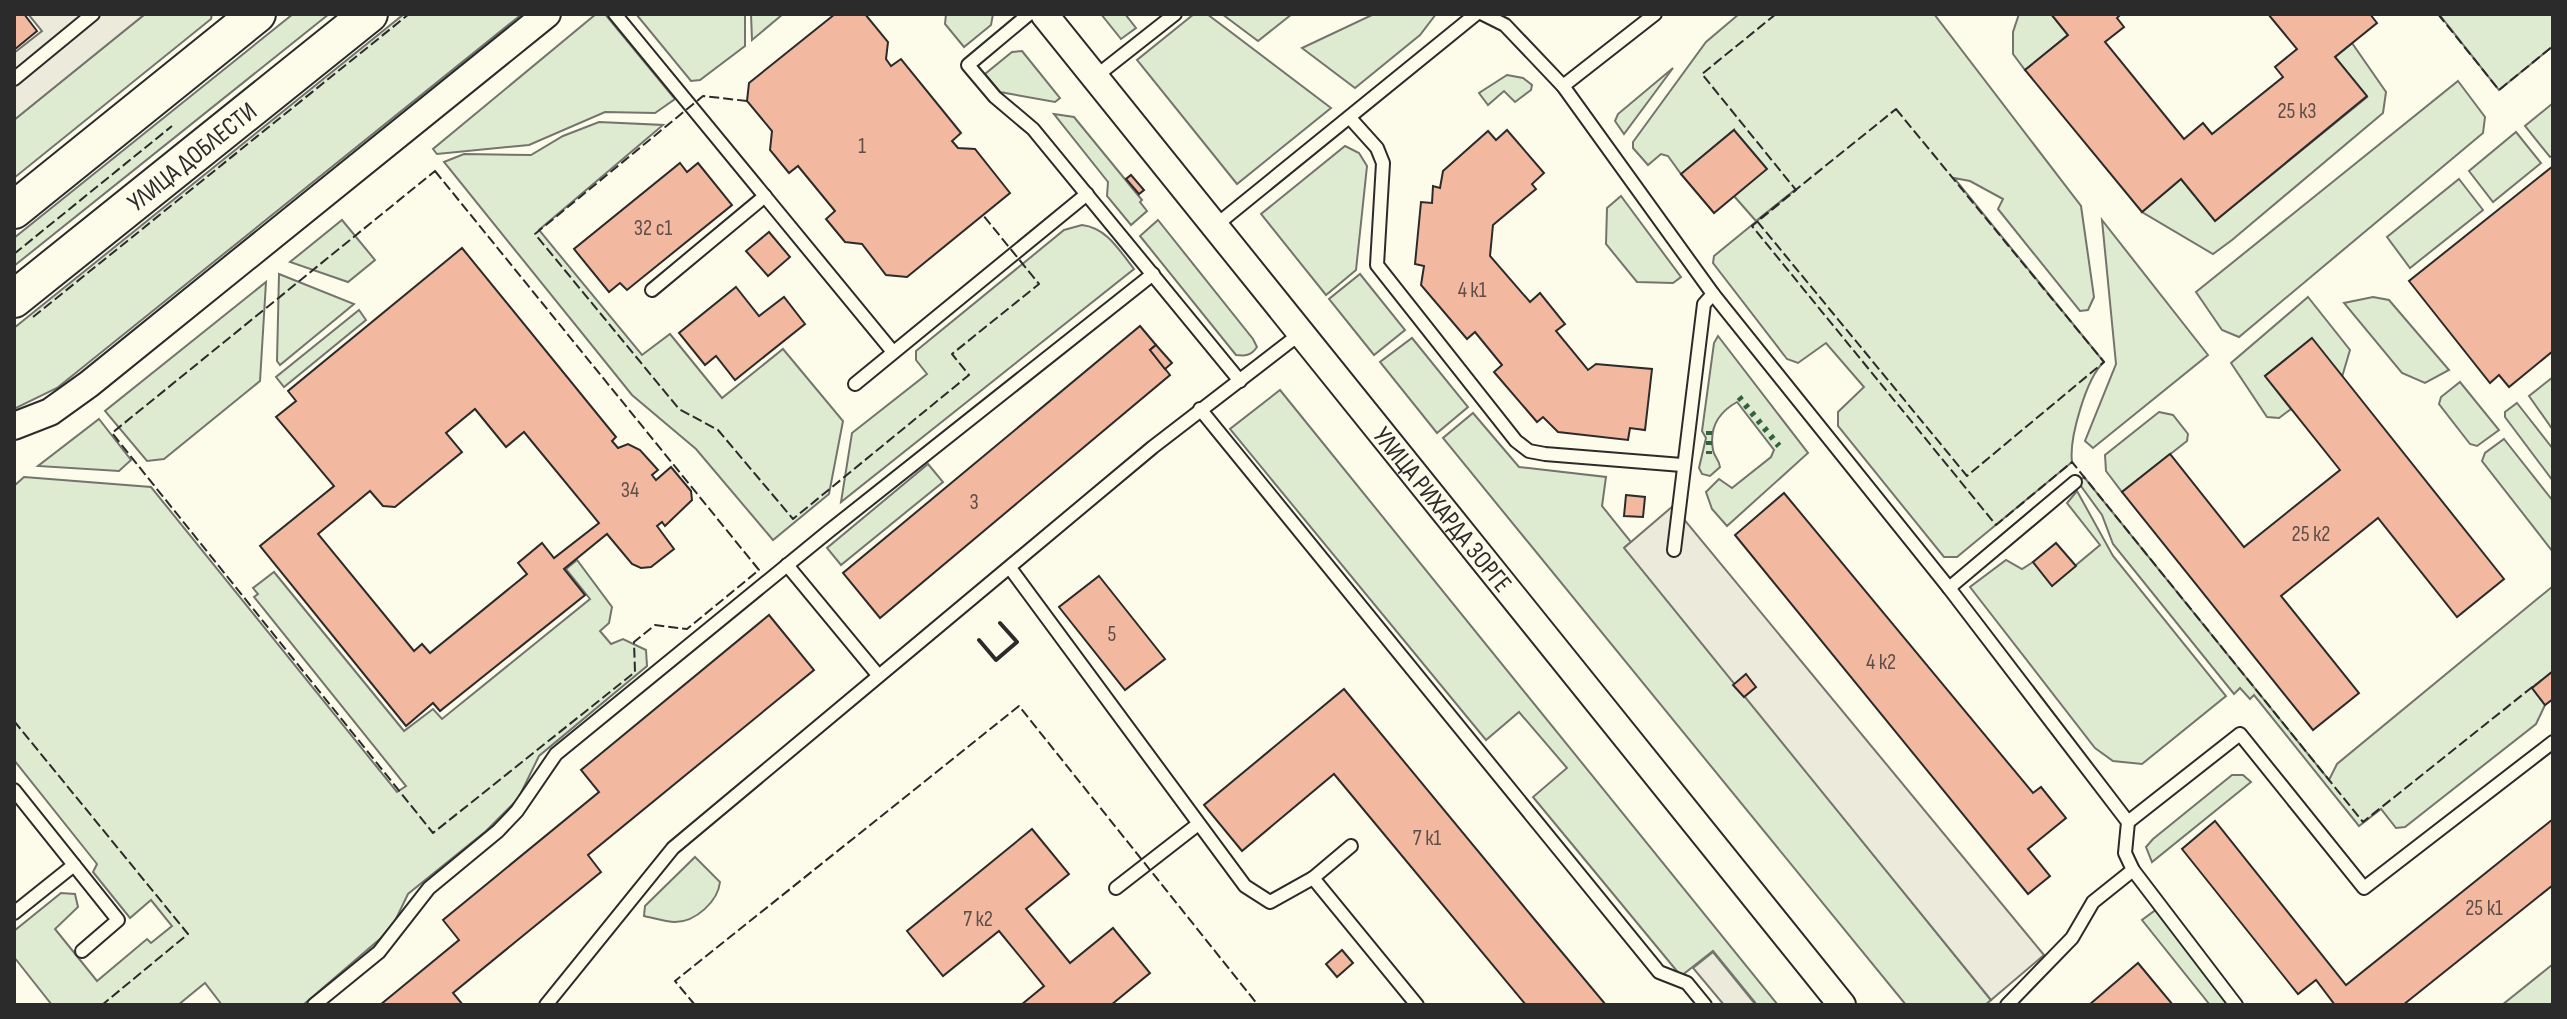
<svg xmlns="http://www.w3.org/2000/svg" width="2567" height="1019" viewBox="0 0 2567 1019" font-family="'Sofia Sans Condensed',sans-serif">
  <style>
    .green { fill: #deebd1; stroke: #74746e; stroke-width: 2 }
    .parking { fill: #eceadb; stroke: #74746e; stroke-width: 2 }
    .building { fill: #f2b8a0; stroke: #2b2b2b; stroke-width: 2; fill-rule: evenodd }
    .lines { fill: none; stroke-linecap: round; stroke-linejoin: round }
    .service-casing { stroke: #2b2b2b; stroke-width: 16 }
    .minor-casing { stroke: #2b2b2b; stroke-width: 30 }
    .secondary-casing { stroke: #2b2b2b; stroke-width: 40 }
    .service { stroke: #fdfbea; stroke-width: 12 }
    .minor { stroke: #fdfbea; stroke-width: 26 }
    .secondary { stroke: #fdfbea; stroke-width: 36 }
    .hedge { stroke: #34623c; stroke-width: 6; stroke-dasharray: 4 6; stroke-linecap: butt }
    .fence { stroke: #2b2b2b; stroke-width: 2; stroke-dasharray: 10 4; stroke-linecap: butt }
    .wall { stroke: #2b2b2b; stroke-width: 4 }
    .labels { text-anchor: middle; stroke-width: 6; stroke-linejoin: round; paint-order: stroke }
    .number-label { font-size: 22px; fill: #5d4e48 }
    .street-label { font-size: 26px; fill: #2b2b2b; stroke: #fdfbea }
  </style>
  <rect width="100%" height="100%" fill="#fdfbea"/>
  <!-- green -->
  <g class="green">
    <polygon points="145,14 212,14 211,19 14,178 14,120"/>
    <polygon points="293,14 329,14 14,266 14,238"/>
    <polygon points="404,14 522,14 57,388 14,409 14,328"/>
    <polygon points="596,14 605,14 675,99 655,113 605,112 529,145 437,154 433,149"/>
    <polygon points="636,14 745,14 745,46 700,80 691,81"/>
    <polygon points="751,14 783,14 752,40"/>
    <polygon points="946,14 993,14 991,25 964,47 945,24"/>
    <polygon points="1101,14 1125,14 1136,28 1121,39"/>
    <polygon points="1194,14 1207,14 1331,108 1237,184 1137,60"/>
    <polygon points="1222,14 1292,14 1258,41"/>
    <polygon points="1374,14 1436,14 1420,35 1355,88 1302,48"/>
    <path d="M1739 14H1934L2081 206 2094 297 2088 310 2080 311 1998 209 2003 199 1970 181 1954 178 2104 362C2086 378 2069 439 2072 462L1957 557H1944L1838 426V412L1864 387 1826 343 1798 363 1787 359 1713 263 1714 256 1796 189 1756 221 1734 196V130L1681 174 1668 156 1661 154 1648 165 1633 148V142L1706 42Z"/>
    <polygon points="2019,14 2051,14 2068,35 2025,70 2013,54 2013,32"/>
    <polygon points="2439,14 2553,14 2553,46 2499,90"/>
    <polygon points="2352,43 2386,92 2383,113 2232,240 2213,254 2142,212 2181,179 2216,220 2367,97 2335,57"/>
    <polygon points="1022,51 1060,98 1055,102 1000,92 985,74 1012,52"/>
    <polygon points="1673,68 1624,134 1615,121 1618,114"/>
    <polygon points="1507,75 1523,78 1532,85 1531,90 1515,102 1504,91 1488,105 1479,93"/>
    <polygon points="2458,81 2485,117 2483,133 2239,337 2222,330 2196,292"/>
    <polygon points="2553,103 2553,155 2550,157 2525,126"/>
    <polygon points="1054,114 1074,117 1142,200 1140,202 1147,211 1131,225 1107,196 1108,182"/>
    <polygon points="599,122 663,125 539,230 642,355 670,334 722,398 783,349 843,421 829,494 773,540 696,449 632,395 444,162 464,154 531,155 563,136"/>
    <polygon points="2516,132 2541,163 2493,202 2469,171"/>
    <polygon points="1345,146 1359,153 1367,166 1356,270 1326,295 1261,214"/>
    <polygon points="2459,179 2483,210 2410,268 2387,237"/>
    <polygon points="1621,196 1681,277 1673,283 1637,282 1606,244 1607,208"/>
    <polygon points="342,220 375,260 348,282 290,262"/>
    <path d="M1158 220 1253 339 1257 347C1251 356 1245 356 1236 355L1140 236Z"/>
    <polygon points="2102,220 2208,355 2093,448 2085,441 2116,364"/>
    <path d="M1082 225C1107 228 1119 250 1134 269L841 502 852 433 927 374 916 360V351L1064 230Z"/>
    <polygon points="279,274 354,304 280,365 277,361"/>
    <polygon points="1360,274 1405,330 1374,355 1329,299"/>
    <polygon points="266,282 260,381 164,459 147,461 105,411"/>
    <polygon points="2308,297 2350,350 2342,377 2311,339 2265,376 2291,409 2279,418 2267,417 2231,363"/>
    <polygon points="2373,297 2389,300 2449,370 2425,383 2402,373 2344,303"/>
    <polygon points="359,310 366,320 284,387 276,377"/>
    <path d="M1718 336 1808 453 1727 526 1712 509 1706 492 1719 479 1732 488 1771 457 1774 450 1737 402C1719 412 1709 428 1713 450 1714 457 1719 459 1720 467L1710 476 1702 474 1699 468 1706 438 1702 431 1714 343Z"/>
    <polygon points="1412,338 1468,407 1437,433 1380,362"/>
    <polygon points="2553,377 2553,430 2529,396"/>
    <polygon points="2460,382 2499,430 2477,446 2470,444 2439,404 2441,397"/>
    <polygon points="1280,390 1778,1005 1757,1005 1713,951 1681,976 1533,797 1567,768 1519,712 1486,740 1230,429"/>
    <polygon points="2517,403 2553,449 2553,481 2505,417 2505,412"/>
    <polygon points="2159,412 2173,415 2188,434 2187,441 2122,492 2106,471 2105,455"/>
    <polygon points="1473,413 1519,467 1606,477 1602,506 1631,542 1625,547 1991,1000 1985,1005 1906,1005 1443,438"/>
    <polygon points="99,419 131,460 119,471 38,466"/>
    <polygon points="2504,439 2553,501 2553,552 2482,461 2485,453"/>
    <polygon points="928,464 943,482 841,565 827,548"/>
    <polygon points="24,477 151,487 397,792 406,786 254,597 258,594 253,588 274,572 404,731 433,709 442,719 590,599 566,569 577,560 612,607 609,623 600,631 611,644 623,639 646,650 647,666 539,756 518,799 486,831 408,894 395,921 381,938 303,1005 222,1005 205,983 178,1005 52,1005 14,957 14,931 61,893 75,894 78,907 55,929 97,981 147,939 151,943 172,926 151,900 130,918 93,872 97,864 14,760 14,486"/>
    <polygon points="2084,477 2329,780 2337,764 2553,586 2553,671 2532,688 2545,705 2536,724 2405,827 2396,828 2381,809 2359,826 2254,695 2250,699 2240,688 2234,694 2113,544 2102,515 2078,482"/>
    <polygon points="2077,491 2113,556 2226,696 2142,764 2113,761 2095,748 1970,587 2006,560 2022,569 2033,562 2052,585 2100,545 2067,503"/>
    <polygon points="2232,775 2243,775 2251,782 2152,862 2146,847 2153,839"/>
    <path d="M695 857 720 882C718 901 696 922 675 922 665 922 654 918 644 916L645 906Z"/>
    <polygon points="2157,909 2232,1005 2210,1005 2142,920"/>
    <polygon points="2553,964 2553,1005 2502,1005"/>
  </g>
  <!-- parking -->
  <g class="parking">
    <polygon points="28,14 145,14 14,120 14,53 42,31"/>
    <polygon points="1673,506 2044,955 1991,1000 1624,548"/>
    <polygon points="1713,952 1756,1005 1724,1005 1693,968"/>
  </g>
  <!-- building -->
  <g class="building">
    <polygon points="14,14 24,14 37,31 14,50"/>
    <polygon points="835,14 865,14 888,42 886,59 891,66 901,59 961,133 952,141 958,148 975,149 1010,193 907,277 886,275 862,244 845,242 826,219 835,211 798,166 789,173 770,150 772,131 747,101 749,83"/>
    <polygon points="2051,14 2121,14 2117,18 2124,27 2105,42 2184,139 2203,123 2212,134 2283,77 2275,67 2297,49 2268,14 2370,14 2377,23 2335,57 2367,96 2215,221 2181,179 2142,212 2025,70 2068,35"/>
    <polygon points="1507,130 1544,173 1532,184 1536,189 1493,225 1490,256 1530,302 1540,293 1565,324 1556,331 1588,370 1596,364 1652,369 1645,430 1630,428 1628,440 1558,432 1543,417 1537,422 1494,372 1502,365 1475,332 1467,339 1421,285 1424,266 1415,264 1421,202 1432,203 1433,186 1440,188 1443,171 1488,131 1496,140"/>
    <polygon points="1734,130 1767,169 1714,213 1681,174"/>
    <polygon points="680,163 687,172 698,163 732,205 627,290 620,283 609,292 574,249"/>
    <polygon points="2553,166 2553,351 2509,387 2499,375 2490,383 2409,281"/>
    <polygon points="1131,175 1144,190 1139,194 1126,179"/>
    <polygon points="769,232 790,257 768,276 746,251"/>
    <path d="M462 248 616 437 612 441 618 448 628 444 640 450 658 470 652 475 656 480 671 467 691 491 692 500 665 526 662 522 657 526 674 549 651 567 641 568 632 564 607 534 564 569 585 595 440 711 433 703 406 726 260 546 334 486 276 417 296 401 288 391ZM475 409 506 447 524 432 599 523 554 558 542 543 518 563 527 574 430 653 422 644 414 651 318 534 370 491 383 506 395 507 462 452 446 433Z"/>
    <polygon points="736,287 759,316 784,297 805,324 735,380 716,356 705,365 679,333"/>
    <polygon points="1140,326 1156,345 1150,350 1170,375 880,618 843,573"/>
    <polygon points="2312,338 2504,579 2457,617 2378,518 2281,596 2359,693 2313,730 2122,492 2170,454 2244,547 2340,470 2265,376"/>
    <polygon points="1156,345 1172,363 1165,369 1150,350"/>
    <polygon points="1784,493 2033,793 2041,787 2066,818 2028,849 2050,876 2028,894 1735,535"/>
    <polygon points="1626,495 1645,497 1643,517 1624,516"/>
    <polygon points="2056,543 2076,566 2052,586 2033,562"/>
    <polygon points="1099,576 1165,659 1125,690 1059,607"/>
    <polygon points="769,615 814,670 588,855 601,872 453,993 463,1005 380,1005 459,940 443,920 599,792 581,770"/>
    <polygon points="2553,671 2553,699 2545,705 2532,688"/>
    <polygon points="1746,674 1756,687 1744,697 1733,685"/>
    <polygon points="1344,689 1535,920 1606,1005 1526,1005 1334,774 1242,851 1204,805"/>
    <polygon points="2553,819 2553,885 2403,1005 2335,1005 2316,980 2298,994 2182,849 2215,821 2346,985"/>
    <polygon points="1032,829 1069,874 1026,909 1070,963 1113,928 1150,973 1111,1005 1021,1005 1044,986 999,931 943,976 907,931"/>
    <polygon points="1342,950 1353,963 1337,977 1326,964"/>
    <polygon points="2138,963 2173,1005 2089,1005"/>
  </g>
  <g class="lines">
    <defs>
      <g id="service">
        <polyline points="615,14 893,352"/>
        <polyline points="1029,14 968,65 995,97 1033,129 1240,381"/>
        <polyline points="1483,14 1505,25 1563,86 1713,294 1949,588 2128,822 2125,853 2133,870 2236,1005"/>
        <polyline points="1095,77 1175,14"/>
        <polyline points="14,79 93,14"/>
        <polyline points="1563,86 1655,14"/>
        <polyline points="1350,118 1377,148 1383,163 1377,265 1516,441 1529,451 1545,454 1682,465"/>
        <polyline points="1215,226 1476,14"/>
        <polyline points="652,290 765,196"/>
        <polyline points="855,384 1087,194"/>
        <polyline points="1200,409 1659,972 1687,983 1705,1005"/>
        <polyline points="1674,550 1704,304 1713,294"/>
        <polyline points="787,565 878,675"/>
        <polyline points="1010,568 1245,886 1270,902 1313,878 1417,1005"/>
        <polyline points="1949,588 2075,482"/>
        <polyline points="14,790 118,920 82,951"/>
        <polyline points="2128,822 2240,734 2364,888 2553,742"/>
        <polyline points="1313,878 1351,846"/>
        <polyline points="1116,888 1197,825"/>
        <polyline points="14,913 74,865"/>
        <polyline points="314,1005 379,952 429,888 498,831 517,811 556,754 829,531 1153,274"/>
        <polyline points="546,1005 673,848 1153,447 1301,333"/>
        <polyline points="2007,1005 2072,938 2093,902 2133,870"/>
      </g>
      <g id="minor">
        <path id="s1" d="M1044 14 1842 1005"/>
        <polyline points="14,426 50,412 89,384 547,14"/>
      </g>
      <g id="secondary">
        <polyline points="14,210 257,14"/>
        <path id="s2" d="M14 299 369 14"/>
      </g>
    </defs>
    <!-- service casing -->
    <use href="#service" class="service-casing"/>
    <!-- minor casing -->
    <use href="#minor" class="minor-casing"/>
    <!-- secondary casing -->
    <use href="#secondary" class="secondary-casing"/>
    <!-- service -->
    <use href="#service" class="service"/>
    <!-- minor -->
    <use href="#minor" class="minor"/>
    <!-- secondary -->
    <use href="#secondary" class="secondary"/>
    <!-- hedge -->
    <g class="hedge">
      <polyline points="1739,397 1779,446"/>
      <polyline points="1709,431 1709,454"/>
    </g>
    <!-- fence -->
    <g class="fence">
      <polyline points="1776,14 1702,74 1796,190 1752,226 1996,525 2072,462 2363,822 2536,684"/>
      <polyline points="2438,14 2499,90 2553,46"/>
      <polyline points="747,101 703,96 535,234 679,409 718,430 793,519 969,375 952,354 1039,284 983,215"/>
      <polygon points="1896,109 2104,362 1967,476 1757,221"/>
      <polygon points="435,171 759,570 687,629 655,625 634,642 635,672 433,833 112,433"/>
      <polyline points="14,254 172,126"/>
      <polyline points="33,317 409,14"/>
      <polyline points="14,721 188,934 102,1005"/>
      <polyline points="695,1005 675,981 1019,706 1258,1005"/>
    </g>
    <!-- wall -->
    <polyline class="wall" points="979,640 996,660 1017,642 1000,623"/>
  </g>
  <g class="labels">
    <!-- number labels -->
    <g class="number-label">
      <text x="2297" y="118">25 к3</text>
      <text x="862" y="153">1</text>
      <text x="653" y="235">32 с1</text>
      <text x="1472" y="297">4 к1</text>
      <text x="630" y="497">34</text>
      <text x="974" y="509">3</text>
      <text x="2311" y="541">25 к2</text>
      <text x="1112" y="641">5</text>
      <text x="1881" y="669">4 к2</text>
      <text x="1427" y="845">7 к1</text>
      <text x="2484" y="915">25 к1</text>
      <text x="978" y="926">7 к2</text>
    </g>
    <!-- street labels -->
    <g class="street-label">
      <text dy="9" stroke="none"><textPath href="#s2" startOffset="228">УЛИЦА ДОБЛЕСТИ</textPath></text>
      <text dy="9" stroke="none"><textPath href="#s1" startOffset="636">УЛИЦА РИХАРДА ЗОРГЕ</textPath></text>
    </g>
  </g>
  <!-- border -->
  <rect width="2567" height="1019" fill="none" stroke="#2b2b2b" stroke-width="32"/>
</svg>
